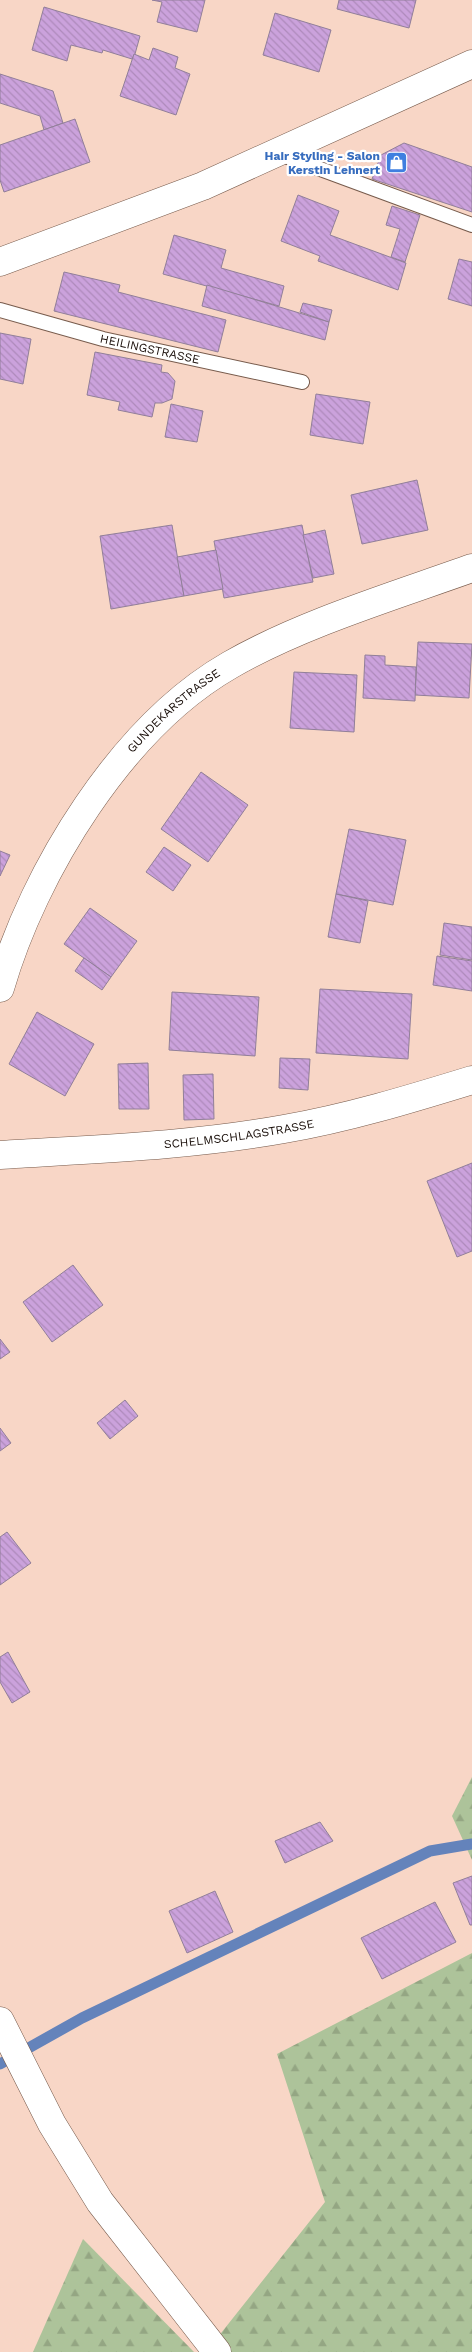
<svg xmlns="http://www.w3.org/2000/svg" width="472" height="2352" viewBox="0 0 472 2352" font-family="'Work Sans',sans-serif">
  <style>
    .forest { fill: url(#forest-firs) }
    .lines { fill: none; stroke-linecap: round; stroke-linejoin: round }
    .stream { stroke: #6483bb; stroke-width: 11 }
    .building { fill: url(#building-back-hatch); stroke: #917f99 }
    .service-casing { stroke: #775b4c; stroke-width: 16 }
    .minor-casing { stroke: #775b4c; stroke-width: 29 }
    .tertiary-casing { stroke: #775b4c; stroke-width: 29 }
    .service { stroke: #fff; stroke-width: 14 }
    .minor { stroke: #fff; stroke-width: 28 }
    .tertiary { stroke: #fff; stroke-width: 28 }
    .labels { text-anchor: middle; stroke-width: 4.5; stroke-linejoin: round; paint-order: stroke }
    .shop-label { font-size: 12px; font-weight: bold; fill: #366cbe; stroke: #fff; text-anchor: end }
    .street-label { font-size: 12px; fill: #160b06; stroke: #fff }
  </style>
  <defs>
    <pattern id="forest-firs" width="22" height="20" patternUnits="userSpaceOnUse" patternTransform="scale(1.25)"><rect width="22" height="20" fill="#adc39a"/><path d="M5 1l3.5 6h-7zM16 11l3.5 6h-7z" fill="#94a683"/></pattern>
    <pattern id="building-back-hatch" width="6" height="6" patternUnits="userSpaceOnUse" patternTransform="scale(1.25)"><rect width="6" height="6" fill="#cba2dc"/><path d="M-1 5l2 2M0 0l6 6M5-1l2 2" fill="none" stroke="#ae8abb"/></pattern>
  </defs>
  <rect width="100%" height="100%" fill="#f8d6c6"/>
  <!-- forest -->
  <g class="forest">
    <polygon points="472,1777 472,1860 452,1816"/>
    <polygon points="472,1953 472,2352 206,2352 325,2202 277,2054"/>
    <polygon points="83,2239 194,2352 33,2352"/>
  </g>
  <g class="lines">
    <!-- stream -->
    <polyline class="stream" points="0,2064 82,2018 430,1851 472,1844"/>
  </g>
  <!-- building -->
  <g class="building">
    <polygon points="152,0 205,0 197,32 157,22 162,2"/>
    <polygon points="339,0 416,0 409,28 337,9"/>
    <polygon points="44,7 140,36 135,54 132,59 103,50 102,53 71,45 67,61 32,50"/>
    <polygon points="275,13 331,30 319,72 263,55"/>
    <polygon points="153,48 178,57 175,68 190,74 176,115 120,96 134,54 149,60"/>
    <polygon points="0,74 53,91 63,123 44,130 40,116 0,103"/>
    <polygon points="75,119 90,162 4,192 0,180 0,145"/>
    <polygon points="404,143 472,167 472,212 372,179 381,155"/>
    <polygon points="298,195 339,211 330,235 406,263 398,290 318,261 320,256 281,241"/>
    <polygon points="392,206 420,215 405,262 391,257 400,229 386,225"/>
    <polygon points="174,235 226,250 221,268 284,286 279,306 163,274"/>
    <polygon points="459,259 472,262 472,306 448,299"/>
    <polygon points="64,272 120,285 118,292 226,320 218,352 54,311"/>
    <polygon points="207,285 329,322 325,340 202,306"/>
    <polygon points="303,303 332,310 329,322 300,312"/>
    <polygon points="0,333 31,339 23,384 0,379"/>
    <polygon points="95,352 162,365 161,372 168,373 175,381 172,399 162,403 155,403 152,417 118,410 120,402 87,395"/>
    <polygon points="316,394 370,402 363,444 310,435"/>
    <polygon points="171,404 203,411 197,442 165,437"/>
    <polygon points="417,480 428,530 362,544 351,495"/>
    <polygon points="172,525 184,596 111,609 100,536"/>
    <polygon points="302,525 313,582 224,598 214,541"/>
    <polygon points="325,530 334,574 313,578 303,535"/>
    <polygon points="216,550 223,589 184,596 177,557"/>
    <polygon points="418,642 472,644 469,698 415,695"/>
    <polygon points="365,655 385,656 385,665 416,667 415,701 363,698"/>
    <polygon points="294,672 357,675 354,732 290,728"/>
    <polygon points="201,772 248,805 208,862 161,829"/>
    <polygon points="349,829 406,840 393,905 336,894"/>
    <polygon points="164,847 191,865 173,891 146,872"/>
    <polygon points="0,851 10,855 0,876"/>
    <polygon points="336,894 368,901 360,943 328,937"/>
    <polygon points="90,908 137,941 111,977 64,944"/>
    <polygon points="444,923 472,927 472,960 440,955"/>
    <polygon points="437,956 472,961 472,991 433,985"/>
    <polygon points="84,958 111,977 102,990 75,971"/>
    <polygon points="320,989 412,994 408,1059 316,1053"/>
    <polygon points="172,992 259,997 255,1056 169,1050"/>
    <polygon points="37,1012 94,1044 65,1096 9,1064"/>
    <polygon points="280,1058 310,1059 308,1090 279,1088"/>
    <polygon points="148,1063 149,1109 119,1109 118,1064"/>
    <polygon points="213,1074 214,1119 184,1120 183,1075"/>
    <polygon points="472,1163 472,1251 457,1257 427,1181"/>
    <polygon points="73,1265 103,1305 52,1342 23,1302"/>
    <polygon points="0,1339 10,1352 0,1359"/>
    <polygon points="125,1400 138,1416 110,1439 97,1423"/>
    <polygon points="0,1428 11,1443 0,1451"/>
    <polygon points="7,1532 31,1563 0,1585 0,1537"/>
    <polygon points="8,1652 30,1692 12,1703 0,1682 0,1657"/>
    <polygon points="320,1822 333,1841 285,1863 275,1841"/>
    <polygon points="472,1876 472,1925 470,1925 453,1883"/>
    <polygon points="215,1891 233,1932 187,1953 169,1911"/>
    <polygon points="435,1902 456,1942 382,1979 361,1938"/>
  </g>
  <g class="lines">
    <defs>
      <g id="service">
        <polyline points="277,153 472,225"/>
        <path id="s1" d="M0 310 103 339 302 382"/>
      </g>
      <g id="minor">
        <path id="s2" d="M0 988C34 871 122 727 230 665 301 624 394 596 472 568"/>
        <path id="s3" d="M0 1155C95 1149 190 1146 284 1129 348 1118 410 1099 472 1080"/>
      </g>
      <g id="tertiary">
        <polyline points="0,262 203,186 472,64"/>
        <polyline points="0,2021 52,2124 100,2202 217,2352"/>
      </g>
    </defs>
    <!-- service casing -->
    <use href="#service" class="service-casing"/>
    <!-- minor casing -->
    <use href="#minor" class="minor-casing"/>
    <!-- tertiary casing -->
    <use href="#tertiary" class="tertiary-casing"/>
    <!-- service -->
    <use href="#service" class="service"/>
    <!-- minor -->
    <use href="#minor" class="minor"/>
    <!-- tertiary -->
    <use href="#tertiary" class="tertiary"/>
  </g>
  <!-- icons -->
  <defs>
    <symbol id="shop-square" viewBox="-11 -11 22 22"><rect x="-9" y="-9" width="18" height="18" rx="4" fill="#3f7fe0" stroke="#fff"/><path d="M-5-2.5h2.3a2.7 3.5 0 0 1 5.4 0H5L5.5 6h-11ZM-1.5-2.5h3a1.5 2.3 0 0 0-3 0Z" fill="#fff"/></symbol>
  </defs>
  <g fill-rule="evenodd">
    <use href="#shop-square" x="384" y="150" width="25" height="25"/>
  </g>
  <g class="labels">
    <!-- shop labels -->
    <g class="shop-label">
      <text x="380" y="160">Hair Styling - Salon<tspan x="380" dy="14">Kerstin Lehnert</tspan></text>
    </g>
    <!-- street labels -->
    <g class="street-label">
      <text dy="4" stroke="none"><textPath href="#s1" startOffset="155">HEILINGSTRASSE</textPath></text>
      <text dy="4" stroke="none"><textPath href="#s2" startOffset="332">GUNDEKARSTRASSE</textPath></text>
      <text dy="4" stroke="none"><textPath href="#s3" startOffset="240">SCHELMSCHLAGSTRASSE</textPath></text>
    </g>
  </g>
</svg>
